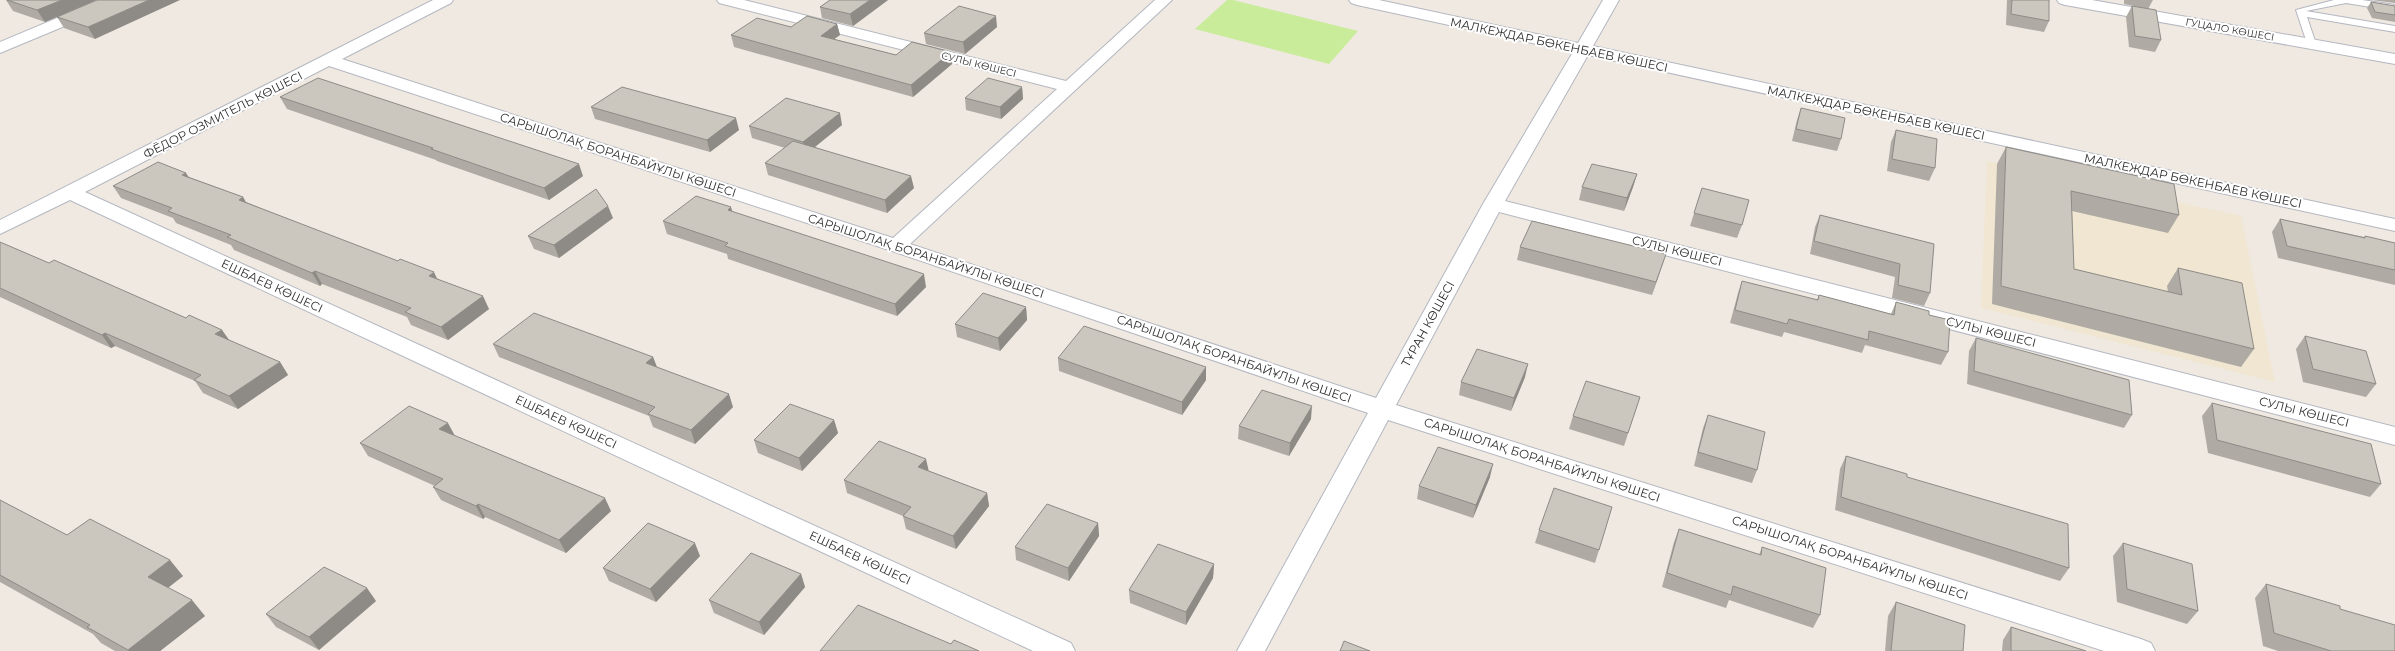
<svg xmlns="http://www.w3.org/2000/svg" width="2395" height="651" viewBox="0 0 2395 651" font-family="Montserrat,sans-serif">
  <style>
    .education { fill: #f0e6d1 }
    .pitch { fill: #c9ec9a }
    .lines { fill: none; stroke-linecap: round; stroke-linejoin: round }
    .service-casing { stroke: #b4b7c1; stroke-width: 2 }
    .minor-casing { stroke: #b4b7c1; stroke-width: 2 }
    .service { fill: #fff; fill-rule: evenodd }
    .minor { fill: #fff; fill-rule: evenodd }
    .wall { fill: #afaba4 }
    .shaded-wall { fill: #8e8b86 }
    .building { fill: #cbc7bf; stroke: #8e8b86 }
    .labels { text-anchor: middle; stroke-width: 4; stroke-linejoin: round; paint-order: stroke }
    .far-street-label { font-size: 10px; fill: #2e2e2e; stroke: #fff }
    .street-label { font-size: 12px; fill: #2e2e2e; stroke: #fff }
  </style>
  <rect width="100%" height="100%" fill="#efe9e1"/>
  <!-- education -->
  <polygon class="education" points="1987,161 2241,216 2275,382 1981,308"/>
  <!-- pitch -->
  <polygon class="pitch" points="1227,0 1233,0 1358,31 1329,64 1195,29"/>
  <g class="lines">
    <defs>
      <polygon id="service" points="2334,0 2362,0 2395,5 2395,11 2346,3 2306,11 2395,26 2395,32 2307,17 2316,44 2314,46 2308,46 2296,10"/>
      <g id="minor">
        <polygon points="100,0 122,0 120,3 0,53 0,42"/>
        <polygon points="433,0 453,0 451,3 342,59 893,238 1057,89 719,3 717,0 744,0 1066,81 1155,0 1172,0 910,244 1376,398 1483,204 1573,52 1357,5 1351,3 1349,0 1379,0 1578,43 1603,0 1619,0 1593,46 2395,219 2395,231 1588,55 1505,201 2395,427 2395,445 1499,212 1396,405 2141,639 2151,643 2155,651 2104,651 1388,420 1265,651 1237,651 1368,413 889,250 329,66 85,192 1071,643 1075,651 1033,651 70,200 0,234 0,220"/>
        <polygon points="2057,0 2092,0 2395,54 2395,64 2065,5 2059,3"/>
      </g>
    </defs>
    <!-- service casing -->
    <use href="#service" class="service-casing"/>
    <!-- minor casing -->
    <use href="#minor" class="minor-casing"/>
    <!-- service -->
    <use href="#service" class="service"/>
    <!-- minor -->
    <use href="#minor" class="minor"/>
  </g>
  <!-- wall -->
  <g class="wall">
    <polygon points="6,0 96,0 45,22 13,11"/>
    <polygon points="97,0 95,39 64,28 57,17"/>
    <polygon points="830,0 888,0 853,26 822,18 820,7"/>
    <polygon points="2007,0 2049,0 2049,21 2044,32 2006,25"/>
    <polygon points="2124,0 2153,0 2148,9 2124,4"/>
    <polygon points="2372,0 2395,0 2395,3"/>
    <polygon points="2371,2 2395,6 2395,22 2372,18 2367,8"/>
    <polygon points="2132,6 2161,40 2155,52 2129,47 2126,17"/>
    <polygon points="837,24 840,35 834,39 896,55 952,64 913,97 734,47 731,35 791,27"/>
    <polygon points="997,27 965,54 926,44 924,33"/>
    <polygon points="1022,87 1023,99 1001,119 966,110 965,98"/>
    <polygon points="280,97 583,176 549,200 437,161 436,160 287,109"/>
    <polygon points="591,107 739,130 710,152 595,119"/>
    <polygon points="1801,108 1841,139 1837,151 1792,141 1797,120"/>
    <polygon points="842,125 815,147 914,188 887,213 768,175 765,163 785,148 752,138 749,126"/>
    <polygon points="1896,130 1935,168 1929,181 1887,171 1891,142"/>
    <polygon points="2006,147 2179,215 2168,233 2072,211 2074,269 2168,292 2167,286 2178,268 2254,349 2241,367 1992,304 1997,164"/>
    <polygon points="1637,174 1633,187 1624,211 1579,200 1582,187"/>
    <polygon points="189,177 243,197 246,202 438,279 489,309 448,340 411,325 407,317 322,284 320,286 234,250 231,245 176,223 173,218 121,198 113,186"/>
    <polygon points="1702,188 1742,225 1737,238 1690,226"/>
    <polygon points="733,212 926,287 897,316 728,259 727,254 667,234 663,221"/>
    <polygon points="1820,215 1934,244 1930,293 1924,306 1892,298 1895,277 1810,254 1815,227"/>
    <polygon points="613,218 559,258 534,249 528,236"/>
    <polygon points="2280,219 2364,237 2365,236 2395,243 2395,285 2278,258 2272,232"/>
    <polygon points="0,242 49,263 186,318 222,330 229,340 280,362 288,375 238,409 203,393 195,381 115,346 111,348 0,297"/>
    <polygon points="1520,247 1666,254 1652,295 1517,260"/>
    <polygon points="1742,281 1817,300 1819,295 1891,314 1896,302 1929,315 1948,352 1941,365 1865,345 1862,353 1784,332 1782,337 1730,323 1738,293"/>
    <polygon points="1026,307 1027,320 1000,351 957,337 955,324"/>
    <polygon points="2305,336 2376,384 2366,397 2303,382 2296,349"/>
    <polygon points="1976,338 2132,415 2124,428 1967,384 1969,351"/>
    <polygon points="493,344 653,357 657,367 733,407 695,444 653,427 649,416 499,357"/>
    <polygon points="1058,358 1206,380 1182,415 1059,371"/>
    <polygon points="1525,377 1511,411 1459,395 1461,382"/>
    <polygon points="1640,397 1624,446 1569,429 1573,416"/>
    <polygon points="2212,403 2381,484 2370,497 2208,453 2202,416"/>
    <polygon points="1708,415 1757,470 1752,483 1694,466 1703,428"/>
    <polygon points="1311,419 1289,456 1238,439 1239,426"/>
    <polygon points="834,420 838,433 802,471 758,453 754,440"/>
    <polygon points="455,436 611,511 566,553 485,517 483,519 441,500 433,487 435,486 368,456 360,443"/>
    <polygon points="1846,456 1907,477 2069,568 2060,581 1835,510 1840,469"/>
    <polygon points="929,471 987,493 989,506 956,549 906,529 903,516 847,493 844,480"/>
    <polygon points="1490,477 1473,518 1417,499 1419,486"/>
    <polygon points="0,500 67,535 183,576 168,588 205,616 160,651 115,651 101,643 93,634 0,582"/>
    <polygon points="1612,507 1595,563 1535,543 1539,530"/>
    <polygon points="1098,523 1099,536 1069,581 1016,560 1015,547"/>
    <polygon points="1679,529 1759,555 1762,547 1820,615 1813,628 1729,600 1726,608 1662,587 1674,542"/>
    <polygon points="2123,543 2198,611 2187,624 2117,602 2113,556"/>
    <polygon points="700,556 656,602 609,581 603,568"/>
    <polygon points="1214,564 1213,578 1186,625 1130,603 1129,590"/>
    <polygon points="801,574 805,587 764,635 714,613 709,600"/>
    <polygon points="2266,584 2340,609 2395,651 2278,651 2263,646 2255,598"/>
    <polygon points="376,601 319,650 276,627 266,614"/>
    <polygon points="1896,602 1963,651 1885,651 1888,616"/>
    <polygon points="2011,627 2086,651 2002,651 2003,640"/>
  </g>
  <!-- shaded-wall -->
  <g class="shaded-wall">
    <polygon points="62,0 96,0 45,22 37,10"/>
    <polygon points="149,0 180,0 95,39 88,27"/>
    <polygon points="870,0 888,0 853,26 850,14"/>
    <polygon points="996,16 997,27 965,54 963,42"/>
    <polygon points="837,24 840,35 823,47 821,36"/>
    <polygon points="951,52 952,64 913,97 911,85"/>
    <polygon points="1022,87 1023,99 1001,119 1000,107"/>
    <polygon points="840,113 842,125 806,154 803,142"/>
    <polygon points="736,118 739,130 710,152 707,140"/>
    <polygon points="579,164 583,176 549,200 544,188"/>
    <polygon points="186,173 194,185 182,175"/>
    <polygon points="1637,174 1633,187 1624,211 1627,198"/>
    <polygon points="911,176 914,188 887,213 885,200"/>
    <polygon points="243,197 250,210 239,200"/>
    <polygon points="608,206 613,218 559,258 554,245"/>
    <polygon points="731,207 735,220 728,210"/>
    <polygon points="1666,254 1662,266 1652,295 1656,282"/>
    <polygon points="315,271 322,284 320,286 312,273"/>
    <polygon points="434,272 440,285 429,276"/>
    <polygon points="924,274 926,287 897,316 895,304"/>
    <polygon points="483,296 489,309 448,340 441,327"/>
    <polygon points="1026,307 1027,320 1000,351 998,338"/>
    <polygon points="222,330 231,343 215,334"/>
    <polygon points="105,333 115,346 111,348 102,335"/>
    <polygon points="653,357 658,370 646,363"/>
    <polygon points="280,362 288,375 238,409 229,396"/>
    <polygon points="1528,364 1525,377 1511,411 1514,398"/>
    <polygon points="1206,367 1206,380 1182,415 1182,402"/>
    <polygon points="729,394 733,407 695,444 691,430"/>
    <polygon points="1312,406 1311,419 1289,456 1290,443"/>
    <polygon points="834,420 838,433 802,471 799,458"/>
    <polygon points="448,423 455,436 439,429"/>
    <polygon points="926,459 929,472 918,467"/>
    <polygon points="1493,464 1490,477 1473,518 1476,505"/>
    <polygon points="987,493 989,506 956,549 953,536"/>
    <polygon points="605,498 611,511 566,553 559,540"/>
    <polygon points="478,504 485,517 483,519 476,506"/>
    <polygon points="1098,523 1099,536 1069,581 1068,568"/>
    <polygon points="695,543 700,556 656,602 650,589"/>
    <polygon points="170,560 183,576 161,593 148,577"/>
    <polygon points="1214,564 1213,578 1186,625 1186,612"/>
    <polygon points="801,574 805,587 764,635 759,622"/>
    <polygon points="367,588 376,601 319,650 309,637"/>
    <polygon points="192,600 205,616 160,651 129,651 128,650"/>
  </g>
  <!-- building -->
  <g class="building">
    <polygon points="7,0 62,0 37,10"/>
    <polygon points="97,0 149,0 88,27 57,17"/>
    <polygon points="830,0 870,0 850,14 820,7"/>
    <polygon points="2012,0 2049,0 2049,21 2011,14"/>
    <polygon points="2371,2 2395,6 2395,15 2375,12"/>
    <polygon points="959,6 996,16 963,42 924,33"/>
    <polygon points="2132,6 2156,10 2161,40 2135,36"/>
    <polygon points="807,16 837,24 821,36 896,55 912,42 951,52 911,85 731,35 757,18 791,27"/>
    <polygon points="318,78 579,164 544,188 431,149 433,148 280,97"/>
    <polygon points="988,78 1022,87 1000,107 965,98"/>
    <polygon points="622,87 736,118 707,140 591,107"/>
    <polygon points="786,98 840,113 803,142 749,126"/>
    <polygon points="1801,108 1845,118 1841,139 1796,129"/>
    <polygon points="1896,130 1937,139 1935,168 1892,159"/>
    <polygon points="793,141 911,176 885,200 765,163"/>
    <polygon points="2006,147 2174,184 2179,215 2071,191 2074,269 2182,295 2178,268 2242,283 2254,349 2001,286"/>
    <polygon points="158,162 186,173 182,175 243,197 239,200 398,261 400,259 434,272 429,276 483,296 441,327 405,312 411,308 315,271 312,273 227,237 231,235 168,211 172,208 113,186"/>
    <polygon points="1592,164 1637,174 1627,198 1582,187"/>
    <polygon points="1702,188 1749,200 1742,225 1694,213"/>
    <polygon points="596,189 608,206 554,245 528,236"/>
    <polygon points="696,196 731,207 728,210 924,274 895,304 725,246 728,243 663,221"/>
    <polygon points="1820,215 1934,244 1930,293 1898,285 1900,264 1814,241"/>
    <polygon points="2280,219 2365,238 2365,236 2395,243 2395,270 2287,246"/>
    <polygon points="1532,221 1666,254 1656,282 1520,247"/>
    <polygon points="0,242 49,263 54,260 186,318 189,315 222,330 215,334 280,362 229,396 194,380 201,375 105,333 102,335 0,288"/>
    <polygon points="1742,281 1818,300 1819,295 1894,315 1896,302 1929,311 1929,315 1950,320 1948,352 1869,331 1868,340 1789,319 1787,324 1735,310"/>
    <polygon points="983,293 1026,307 998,338 955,324"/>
    <polygon points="534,313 653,357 646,363 729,394 691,430 648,414 655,407 493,344"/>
    <polygon points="1084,326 1206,367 1182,402 1058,358"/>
    <polygon points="2305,336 2366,351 2376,384 2313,369"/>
    <polygon points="1976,338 2129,380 2132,415 1974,371"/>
    <polygon points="1477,349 1528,364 1514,398 1461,382"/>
    <polygon points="1586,381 1640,397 1628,433 1573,416"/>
    <polygon points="1262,390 1312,406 1290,443 1239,426"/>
    <polygon points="2212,403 2371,444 2381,484 2217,440"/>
    <polygon points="790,404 834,420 799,458 754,440"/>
    <polygon points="409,406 448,423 439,429 605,498 559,540 478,504 476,506 433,487 443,479 360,443"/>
    <polygon points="1708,415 1765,432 1757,470 1698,452"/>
    <polygon points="879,441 926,459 918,467 987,493 953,536 903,516 911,507 844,480"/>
    <polygon points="1438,447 1493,464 1476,505 1419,486"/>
    <polygon points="1846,456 1907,474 1907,477 2068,524 2069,568 1841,497"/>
    <polygon points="1554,488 1612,507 1599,550 1539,530"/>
    <polygon points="0,500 67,535 90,519 170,560 148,577 192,600 128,650 87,627 90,625 0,575"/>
    <polygon points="1047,504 1098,523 1068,568 1015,547"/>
    <polygon points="648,523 695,543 650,589 603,568"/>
    <polygon points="1679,529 1761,555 1762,547 1826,568 1820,615 1733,586 1731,595 1667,573"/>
    <polygon points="2123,543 2192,564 2198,611 2127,589"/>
    <polygon points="1158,544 1214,564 1186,612 1129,590"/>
    <polygon points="751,553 801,574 759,622 709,600"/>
    <polygon points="324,567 367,588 309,637 266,614"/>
    <polygon points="2266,584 2340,606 2340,609 2395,625 2395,651 2331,651 2274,633"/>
    <polygon points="1896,602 1965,625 1963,651 1891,651"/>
    <polygon points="858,605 951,644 954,640 979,651 820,651"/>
    <polygon points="2011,627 2086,651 2011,651"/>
    <polygon points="1344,641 1370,651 1340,651"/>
  </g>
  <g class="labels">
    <!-- far-street labels -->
    <g class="far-street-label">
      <text transform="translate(2230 29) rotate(10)" y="4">ГУЦАЛО КӨШЕСІ</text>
      <text transform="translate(979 64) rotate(14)" y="4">СУЛЫ КӨШЕСІ</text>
    </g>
    <!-- street labels -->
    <g class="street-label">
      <text transform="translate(1559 45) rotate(12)" y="4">МАЛКЕЖДАР БӨКЕНБАЕВ КӨШЕСІ</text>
      <text transform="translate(1876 113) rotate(12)" y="4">МАЛКЕЖДАР БӨКЕНБАЕВ КӨШЕСІ</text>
      <text transform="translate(223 115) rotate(-27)" y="4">ФЁДОР ОЗМИТЕЛЬ КӨШЕСІ</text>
      <text transform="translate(618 155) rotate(18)" y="4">САРЫШОЛАҚ БОРАНБАЙҰЛЫ КӨШЕСІ</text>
      <text transform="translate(2193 181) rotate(12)" y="4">МАЛКЕЖДАР БӨКЕНБАЕВ КӨШЕСІ</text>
      <text transform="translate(1677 251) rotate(14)" y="4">СУЛЫ КӨШЕСІ</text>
      <text transform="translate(926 256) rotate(18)" y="4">САРЫШОЛАҚ БОРАНБАЙҰЛЫ КӨШЕСІ</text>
      <text transform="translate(272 286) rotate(25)" y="4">ЕШБАЕВ КӨШЕСІ</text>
      <text transform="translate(1428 324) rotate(-61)" y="4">ТҰРАН КӨШЕСІ</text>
      <text transform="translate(1991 332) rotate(14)" y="4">СУЛЫ КӨШЕСІ</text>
      <text transform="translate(1234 359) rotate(19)" y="4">САРЫШОЛАҚ БОРАНБАЙҰЛЫ КӨШЕСІ</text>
      <text transform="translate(2304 412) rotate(14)" y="4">СУЛЫ КӨШЕСІ</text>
      <text transform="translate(566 422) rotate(25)" y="4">ЕШБАЕВ КӨШЕСІ</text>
      <text transform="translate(1542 460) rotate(18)" y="4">САРЫШОЛАҚ БОРАНБАЙҰЛЫ КӨШЕСІ</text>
      <text transform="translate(860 558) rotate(25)" y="4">ЕШБАЕВ КӨШЕСІ</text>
      <text transform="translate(1850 558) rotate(18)" y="4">САРЫШОЛАҚ БОРАНБАЙҰЛЫ КӨШЕСІ</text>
    </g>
  </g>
</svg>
